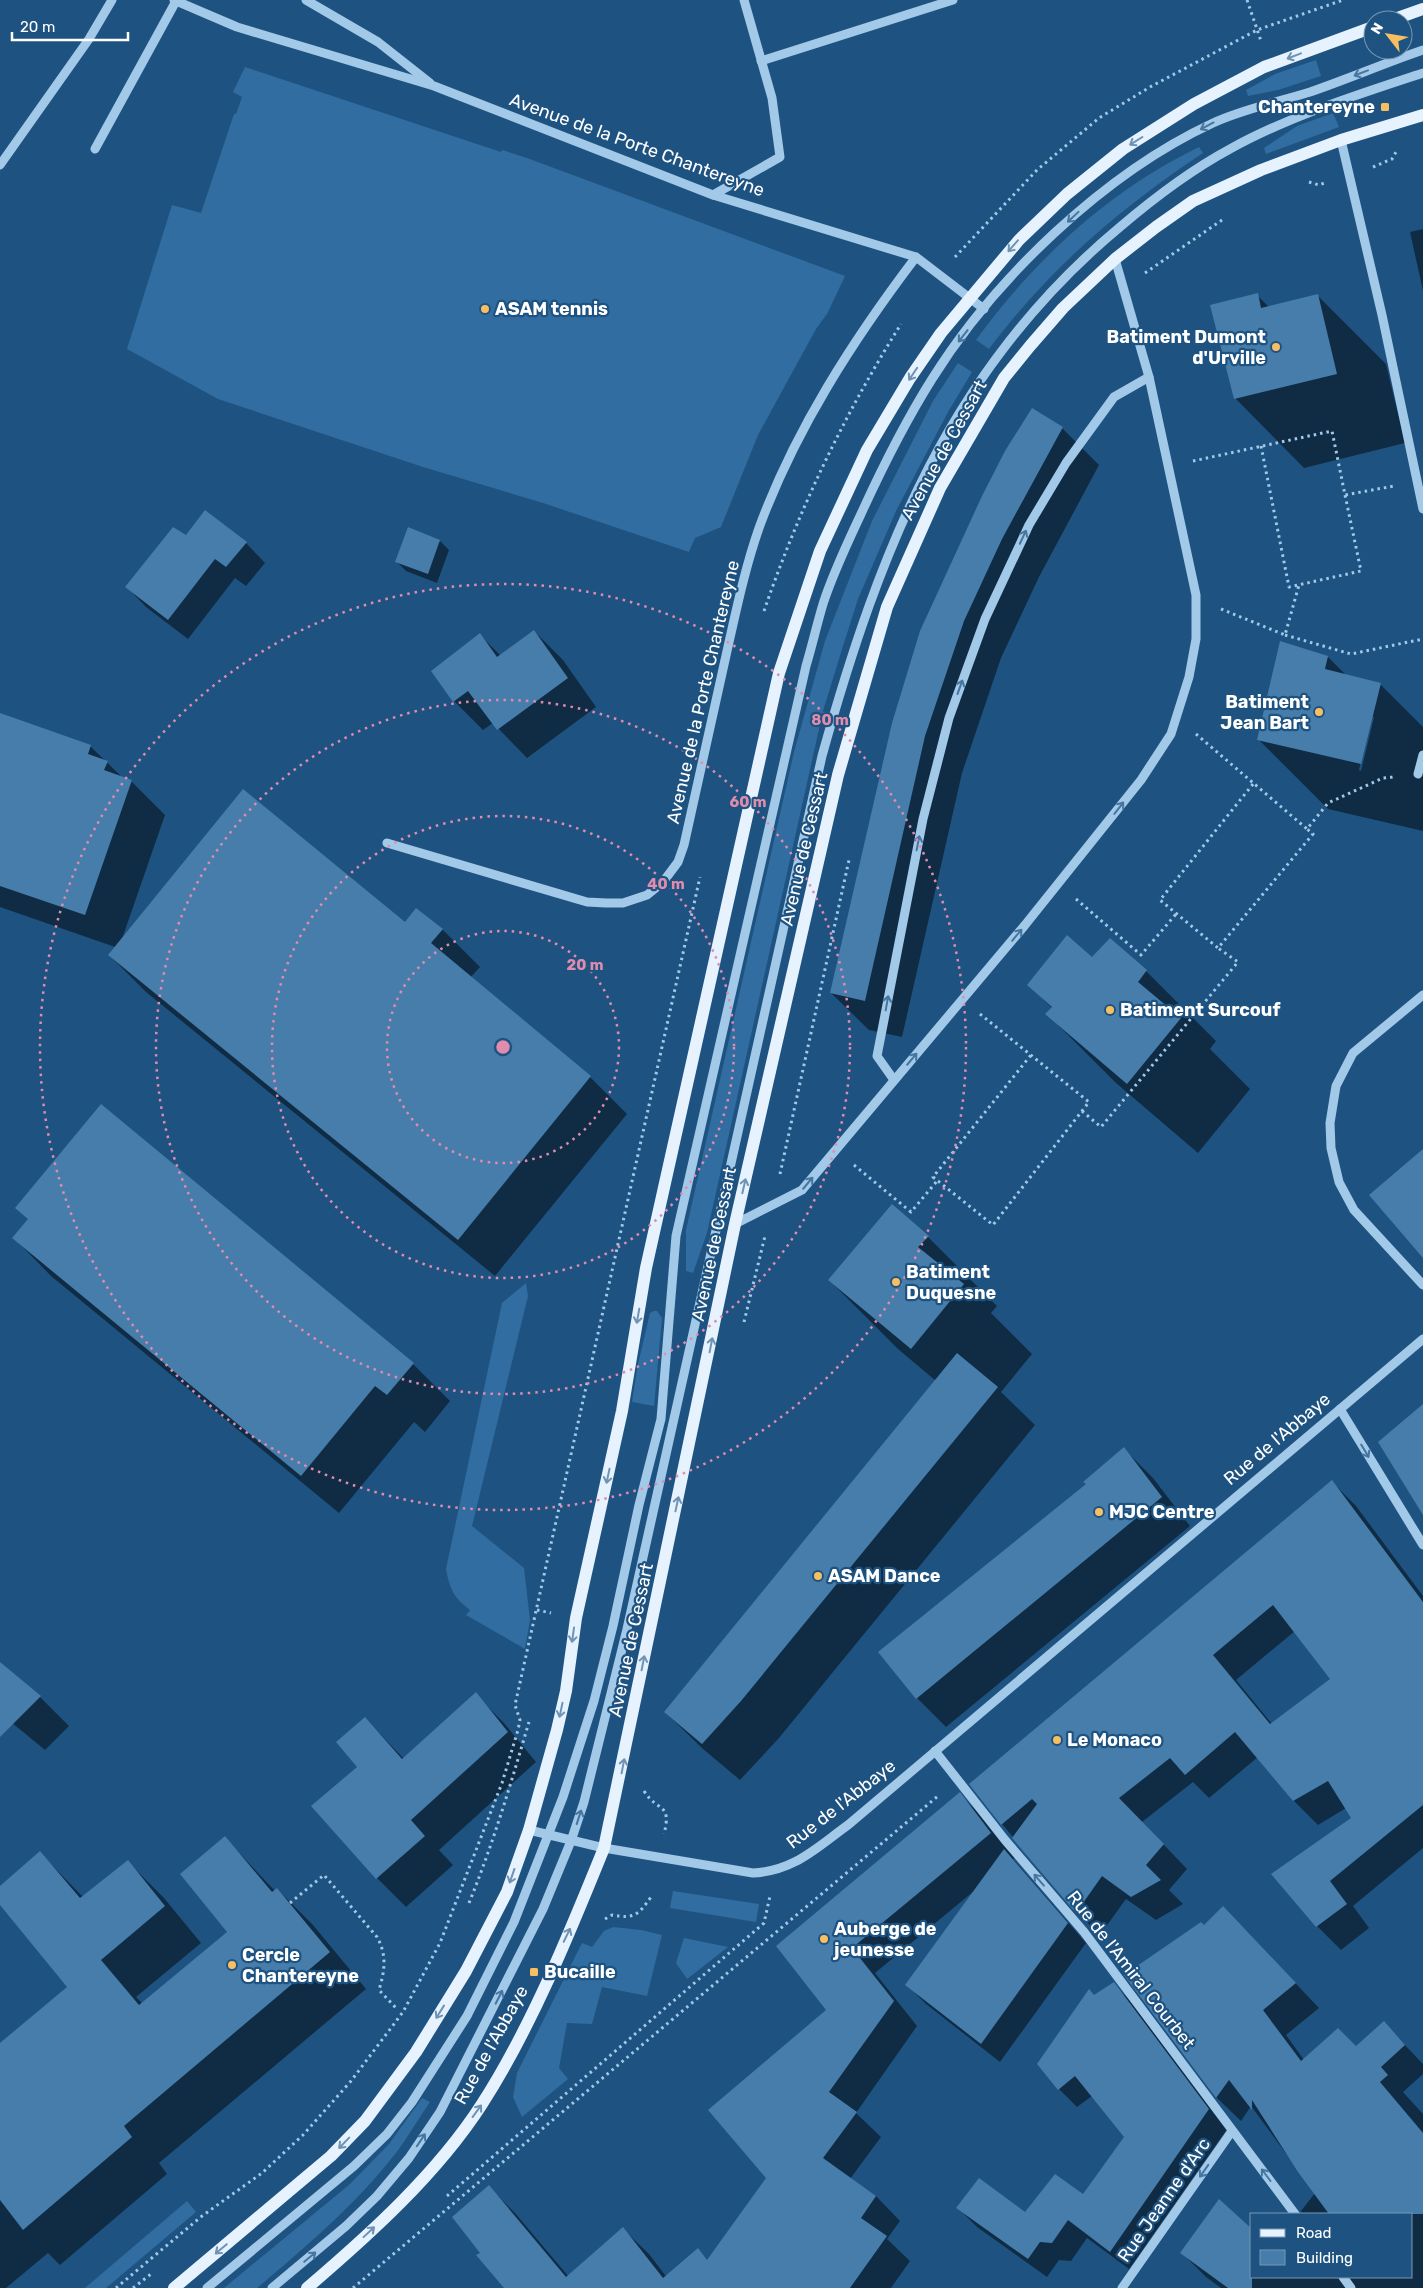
<svg xmlns="http://www.w3.org/2000/svg" width="1423" height="2288" viewBox="0 0 1423 2288" font-family="Rubik,sans-serif">
  <style>
    .grass { fill: #316da0 }
    .shadow { fill: #0007; fill-rule: evenodd }
    .building { fill: #467dab; fill-rule: evenodd }
    .lines { fill: none; stroke-linecap: round; stroke-linejoin: round }
    .path { stroke: #a3c9e9; stroke-width: 3; stroke-dasharray: 2.5 4; stroke-linecap: butt }
    .minor { stroke: #a3c9e9; stroke-width: 9 }
    .major { stroke: #e6f2fe; stroke-width: 12 }
    .oneway { stroke: #6e93b3 }
    .oneway2 { stroke: #4676a0 }
    .ring { fill: none; stroke: #e08cad; stroke-width: 2.5; stroke-dasharray: 2.5 5 }
    .poi-dot { fill: #f8be62; stroke: #1e5381; stroke-width: 2 }
    .labels { text-anchor: middle; stroke-width: 4.5; stroke-linejoin: round; paint-order: stroke }
    .poi-label { font-size: 18px; font-weight: bold; fill: #fff; stroke: #1e5381; text-anchor: start }
    .street-label { font-size: 18px; fill: #fff; stroke: #1e5381 }
    .centre { fill: #e08cad; stroke: #1e5381; stroke-width: 2.5 }
    .ring-label { font-size: 15px; text-anchor: middle; font-weight: bold; fill: #e08cad; stroke: #1e5381; stroke-width: 4.5; stroke-linejoin: round; paint-order: stroke }
  </style>
  <rect width="100%" height="100%" fill="#1e5381"/>
  <!-- grass -->
  <g class="grass">
    <polygon points="1316,60 1321,76 1278,90 1248,96 1246,90 1275,74"/>
    <polygon points="245,67 501,152 502,150 527,158 845,276 827,314 816,329 758,435 721,527 695,538 689,552 543,503 423,467 218,399 127,349 172,205 201,213 234,114 236,114 242,97 233,92"/>
    <polygon points="1333,113 1339,127 1266,154 1264,148 1297,126"/>
    <path d="M1199 147 1203 153C1119 209 1050 268 989 349L976 340C1034 260 1110 190 1199 147Z"/>
    <polygon points="958,363 972,372 948,412 896,511 858,599 843,646 823,711 707,1233 693,1273 686,1271 686,1230 794,752 825,641 872,521 933,401"/>
    <path d="M526 1283 528 1296 472 1526 524 1568 530 1620 525 1649 466 1615 470 1610C453 1597 450 1589 446 1569L502 1303Z"/>
    <polygon points="654,1311 657,1311 662,1318 654,1406 632,1402 638,1364 650,1313"/>
    <polygon points="673,1891 759,1904 756,1922 670,1908"/>
    <polygon points="613,1927 641,1930 662,1935 647,1996 602,1987 592,2024 567,2023 559,2068 568,2079 522,2117 513,2097 517,2073 582,1943 592,1947 604,1931"/>
    <polygon points="684,1938 728,1947 687,1979 676,1963"/>
    <path d="M422 2098 430 2102C418 2119 408 2137 396 2153 355 2205 307 2246 257 2288H224L350 2184 389 2144Z"/>
    <polygon points="187,2201 196,2212 106,2288 85,2288"/>
  </g>
  <!-- shadow -->
  <g class="shadow">
    <polygon points="1423,229 1423,291 1410,232"/>
    <polygon points="1257,295 1270,308 1318,296 1386,364 1405,443 1304,468 1236,399 1212,306"/>
    <polygon points="1062,428 1099,465 1039,577 1001,658 962,773 902,1037 869,1030 831,993 901,694"/>
    <polygon points="186,537 246,543 265,563 246,586 235,578 188,639 146,607 127,587"/>
    <polygon points="440,541 449,550 437,583 406,571 397,562"/>
    <polygon points="534,631 563,660 596,707 527,758 493,723 483,730 454,701 480,635 501,656"/>
    <path d="M1328 657 1347 676 1380 684 1423 727V831L1328 809 1259 740ZM1371 717H1374L1361 771 1359 770Z"/>
    <polygon points="0,714 90,746 123,778 131,781 165,815 122,939 405,924 416,910 443,930 480,967 470,978 590,1077 627,1114 495,1276 146,992 109,955 115,947 0,907"/>
    <polygon points="1092,959 1146,971 1216,1041 1210,1049 1250,1089 1198,1153 1116,1083 1047,1014 1052,1008 1029,985"/>
    <polygon points="928,1237 997,1306 991,1313 1032,1354 1001,1392 1035,1425 779,1738 740,1780 703,1749 665,1712 936,1381 898,1349 829,1280"/>
    <polygon points="14,1238 413,1364 450,1401 425,1432 414,1422 339,1513 51,1276"/>
    <polygon points="1124,1449 1153,1478 1190,1526 946,1727 917,1698 880,1652 1087,1484"/>
    <path d="M1332 1482 1356 1506 1423 1596V1848L1353 1906 1369 1928 1341 1950 1317 1926 1272 1874 1353 1818 1346 1808 1318 1825 1294 1801 1258 1757 1209 1798 1193 1782 1142 1822 1187 1869 1169 1890 1183 1904 1156 1920 1126 1899 1100 1935 1076 1912 1002 1824ZM1295 1631 1332 1680 1272 1724 1236 1680Z"/>
    <polygon points="0,1663 40,1697 69,1726 45,1750 0,1713"/>
    <polygon points="475,1694 504,1723 536,1762 439,1850 453,1865 406,1907 377,1878 358,1767 365,1718 404,1759"/>
    <polygon points="959,1794 984,1818 1015,1858 1013,1859 1086,1943 1000,2062 926,2004 907,1985 974,1891 875,1973 917,2026 856,2113 881,2137 850,2179 876,2196 900,2221 887,2239 910,2261 891,2288 688,2288 768,2178 828,2010 778,1947"/>
    <polygon points="225,1838 275,1891 277,1889 313,1925 366,1989 159,2163 167,2174 60,2265 48,2253 6,2288 0,2288 0,2045 69,1987 0,1903 0,1887 40,1853 83,1897 128,1862 164,1898 201,1943 136,1997 142,2003 229,1932"/>
    <polygon points="1204,1927 1247,1932 1319,2008 1286,2035 1304,2060 1356,2048 1384,2023 1423,2064 1423,2074 1403,2092 1423,2114 1423,2288 1221,2288 1206,2277 1182,2253 1252,2277 1412,2277 1412,2214 1302,2214 1301,2211 1315,2193 1251,2106 1241,2121 1217,2098 1126,1975"/>
    <polygon points="1113,1984 1132,2002 1227,2129 1129,2269 1087,2238 1071,2261 1059,2260 1047,2277 977,2227 958,2208 1025,2213 1084,2195 1125,2137 1092,2096 1077,2107 1059,2089 1095,1996"/>
    <polygon points="489,2187 515,2213 569,2277 623,2229 649,2254 675,2288 505,2288 482,2253"/>
  </g>
  <!-- building -->
  <g class="building">
    <polygon points="1258,293 1261,308 1318,294 1337,374 1234,399 1210,305"/>
    <polygon points="1032,408 1063,427 1002,539 964,621 925,736 865,1001 830,993 892,723 920,631 982,496 1005,451"/>
    <polygon points="205,510 247,542 226,567 215,559 168,620 125,587 173,527 186,535"/>
    <polygon points="408,527 440,540 428,574 395,562"/>
    <polygon points="534,630 568,678 497,730 468,691 453,702 431,671 480,633 497,657"/>
    <polygon points="1280,641 1328,656 1325,669 1381,683 1361,764 1257,740"/>
    <polygon points="0,713 91,745 88,754 108,761 104,770 132,780 85,915 0,886"/>
    <polygon points="243,789 405,922 416,908 443,929 431,943 591,1076 458,1240 108,955"/>
    <polygon points="1067,935 1092,957 1110,938 1147,970 1138,982 1181,1018 1127,1084 1045,1014 1052,1007 1027,985"/>
    <polygon points="101,1104 414,1363 387,1395 375,1386 301,1476 12,1238 28,1219 15,1208"/>
    <polygon points="1423,1149 1423,1258 1369,1195"/>
    <polygon points="892,1204 929,1236 918,1247 964,1284 911,1349 828,1280"/>
    <polygon points="957,1353 998,1387 741,1701 702,1744 664,1712"/>
    <polygon points="1423,1404 1423,1515 1378,1442"/>
    <polygon points="1124,1447 1162,1497 916,1699 878,1652 1086,1484 1083,1482"/>
    <path d="M1332 1480 1423 1602V1805L1330 1881 1347 1904 1316 1927 1271 1874 1351 1818 1328 1781 1293 1801 1235 1732 1185 1775 1170 1758 1119 1798 1164 1844 1146 1865 1161 1880 1131 1897 1102 1876 1076 1913 1012 1838 1037 1804 1032 1799 1001 1825 969 1784ZM1273 1605 1330 1679 1270 1724 1213 1655Z"/>
    <polygon points="0,1662 41,1696 0,1737"/>
    <polygon points="476,1692 508,1732 411,1820 425,1836 376,1879 311,1806 357,1767 336,1742 365,1717 402,1759"/>
    <polygon points="960,1792 991,1833 852,1948 894,2001 829,2092 857,2112 823,2158 876,2196 861,2218 887,2236 850,2288 504,2288 476,2255 480,2253 452,2217 489,2185 566,2277 623,2227 663,2278 698,2248 707,2260 766,2178 708,2110 826,2010 776,1946"/>
    <polygon points="225,1836 272,1892 277,1888 330,1952 124,2126 132,2137 23,2230 0,2200 0,2043 67,1987 0,1905 0,1886 40,1851 80,1898 128,1860 165,1906 101,1960 139,2005 227,1932 180,1874"/>
    <polygon points="1004,1849 1068,1923 981,2044 905,1985"/>
    <polygon points="1223,1906 1296,1983 1263,2010 1301,2061 1338,2028 1356,2046 1384,2021 1405,2045 1381,2067 1388,2075 1380,2082 1423,2133 1423,2214 1329,2214 1298,2172 1252,2100 1252,2110 1229,2080 1216,2098 1124,1975 1201,1922 1204,1925"/>
    <polygon points="1114,1982 1209,2109 1110,2252 1068,2220 1052,2243 1040,2242 1028,2259 956,2208 979,2178 1025,2212 1055,2174 1083,2194 1124,2137 1075,2076 1058,2090 1037,2064 1089,1989 1094,1995"/>
    <polygon points="1219,2199 1252,2229 1252,2288 1228,2288 1180,2253"/>
  </g>
  <g class="lines">
    <!-- path -->
    <g class="path">
      <polyline points="1247,0 1261,41"/>
      <polyline points="1373,167 1392,159 1396,152"/>
      <polyline points="1309,182 1319,185 1327,182"/>
      <polyline points="955,257 1037,170 1099,118 1150,87 1257,30 1343,0"/>
      <polyline points="1145,273 1222,220"/>
      <polyline points="1261,446 1289,587 1361,571 1345,495"/>
      <polyline points="1193,461 1332,431 1345,495 1394,486"/>
      <polyline points="1221,609 1285,635 1299,585"/>
      <path d="M764 611C799 509 844 415 901 324"/>
      <polyline points="1285,635 1351,654 1423,639"/>
      <polyline points="1196,734 1307,829 1328,803 1383,778 1394,777"/>
      <polyline points="1253,784 1160,900 1218,948 1313,834 1307,829"/>
      <polyline points="1076,899 1141,955 1176,914"/>
      <polyline points="980,1014 1089,1102 993,1225 933,1177 1031,1055"/>
      <polyline points="1082,1111 1101,1127 1238,962 1218,948"/>
      <polyline points="854,1165 911,1212 937,1181"/>
      <polyline points="780,1174 849,860"/>
      <polyline points="744,1322 765,1236"/>
      <polyline points="537,1610 551,1613"/>
      <path d="M644 1791C658 1813 672 1802 664 1834"/>
      <path d="M290 1903 324 1875 377 1937C387 1955 385 1970 379 1990L397 2009"/>
      <path d="M469 1903C493 1844 511 1783 529 1722"/>
      <path d="M605 1919 612 1915C635 1919 638 1915 651 1897"/>
      <polyline points="447,2196 764,1923 770,1896"/>
      <polyline points="116,2288 202,2216 262,2173 303,2135 351,2081 403,2012 440,1943 502,1783 518,1730 520,1720 515,1705 700,877"/>
      <polyline points="133,2288 151,2274"/>
      <polyline points="353,2288 938,1796"/>
    </g>
    <!-- minor -->
    <g class="minor">
      <polyline points="174,0 237,27 434,86 713,195 916,257 984,309"/>
      <polyline points="306,0 378,42 430,83"/>
      <polyline points="761,61 953,0"/>
      <polyline points="1341,140 1382,315 1423,509"/>
      <polyline points="95,149 176,1"/>
      <polyline points="0,165 89,39 112,0"/>
      <polyline points="713,195 780,157 772,98 744,0"/>
      <polyline points="1418,774 1423,755"/>
      <path d="M387 843 587 902 606 903H623L647 895 663 882 678 862 684 845C698 784 711 722 725 660 735 616 744 571 759 528 795 430 853 340 916 257"/>
      <polyline points="1423,995 1353,1053 1336,1086 1330,1123 1331,1148 1339,1182 1354,1210 1423,1285"/>
      <polyline points="894,1080 877,1056 923,819 949,718 985,619 1029,525 1066,463 1114,397 1149,377"/>
      <polyline points="735,1224 802,1190 1025,925 1141,780 1171,734 1189,677 1196,639 1196,595 1149,377 1115,259"/>
      <polyline points="1340,1409 1423,1545"/>
      <polyline points="935,1751 1005,1840 1084,1932 1295,2214"/>
      <path d="M529 1830 604 1848 753 1873C794 1871 816 1848 848 1825L1423 1339"/>
      <polyline points="1343,2277 1351,2288"/>
      <path d="M207 2288 354 2166 387 2134 412 2102 467 2016 514 1922 563 1797 594 1701 613 1626 639 1505 661 1419 676 1236 806 666C812 646 817 624 823 604 833 573 847 544 861 514 882 468 905 422 932 379 995 278 1105 173 1213 123 1243 109 1278 102 1310 92 1348 79 1385 63 1423 50"/>
      <path d="M272 2288 346 2226 377 2196 409 2158 440 2112 543 1909 571 1841 584 1802 627 1629 822 756C880 549 950 368 1120 227 1154 198 1191 170 1230 149 1289 116 1360 94 1423 73"/>
      <polyline points="1122,2288 1232,2131"/>
    </g>
    <!-- major -->
    <g class="major">
      <polyline points="1392,20 1423,9"/>
      <polyline points="174,2288 331,2156 365,2121 416,2052 466,1971 507,1892 529,1830 557,1730 566,1691 576,1618 622,1411 646,1268 779,673 820,551 867,450 910,378 941,333 1019,240 1067,194 1123,149 1194,104 1264,67 1373,27"/>
      <path d="M307 2288C369 2235 437 2174 482 2104 531 2028 570 1932 604 1848L735 1224 838 775 887 607 940 488 1004 378 1030 346 1063 308 1115 259 1156 227 1193 201 1261 170 1341 140 1423 115"/>
    </g>
  </g>
  <!-- one-way arrows -->
  <defs><path id="oneway-shaft" d="M-6 0H5M1.5-3L5.5 0L1.5 3" fill="none" stroke-width="1.6" stroke-linecap="round" stroke-linejoin="round" transform="scale(1.25)"/></defs>
  <g class="oneway">
    <use href="#oneway-shaft" transform="translate(1294 56) rotate(159)"/>
    <use href="#oneway-shaft" transform="translate(1136 141) rotate(148)"/>
    <use href="#oneway-shaft" transform="translate(1013 246) rotate(131)"/>
    <use href="#oneway-shaft" transform="translate(913 374) rotate(124)"/>
    <use href="#oneway-shaft" transform="translate(744 1186) rotate(-77)"/>
    <use href="#oneway-shaft" transform="translate(638 1316) rotate(100)"/>
    <use href="#oneway-shaft" transform="translate(711 1345) rotate(-79)"/>
    <use href="#oneway-shaft" transform="translate(608 1476) rotate(102)"/>
    <use href="#oneway-shaft" transform="translate(677 1504) rotate(-78)"/>
    <use href="#oneway-shaft" transform="translate(573 1635) rotate(98)"/>
    <use href="#oneway-shaft" transform="translate(643 1663) rotate(-79)"/>
    <use href="#oneway-shaft" transform="translate(561 1710) rotate(102)"/>
    <use href="#oneway-shaft" transform="translate(623 1766) rotate(-79)"/>
    <use href="#oneway-shaft" transform="translate(512 1876) rotate(109)"/>
    <use href="#oneway-shaft" transform="translate(567 1935) rotate(-64)"/>
    <use href="#oneway-shaft" transform="translate(440 2012) rotate(122)"/>
    <use href="#oneway-shaft" transform="translate(477 2111) rotate(-54)"/>
    <use href="#oneway-shaft" transform="translate(344 2143) rotate(134)"/>
    <use href="#oneway-shaft" transform="translate(369 2232) rotate(-43)"/>
    <use href="#oneway-shaft" transform="translate(221 2249) rotate(140)"/>
  </g>
  <g class="oneway2">
    <use href="#oneway-shaft" transform="translate(1361 73) rotate(159)"/>
    <use href="#oneway-shaft" transform="translate(1207 126) rotate(152)"/>
    <use href="#oneway-shaft" transform="translate(1073 217) rotate(137)"/>
    <use href="#oneway-shaft" transform="translate(963 336) rotate(128)"/>
    <use href="#oneway-shaft" transform="translate(1023 537) rotate(-65)"/>
    <use href="#oneway-shaft" transform="translate(960 687) rotate(-70)"/>
    <use href="#oneway-shaft" transform="translate(1119 808) rotate(-52)"/>
    <use href="#oneway-shaft" transform="translate(918 843) rotate(-79)"/>
    <use href="#oneway-shaft" transform="translate(1017 935) rotate(-50)"/>
    <use href="#oneway-shaft" transform="translate(887 1003) rotate(-80)"/>
    <use href="#oneway-shaft" transform="translate(912 1059) rotate(-50)"/>
    <use href="#oneway-shaft" transform="translate(808 1183) rotate(-50)"/>
    <use href="#oneway-shaft" transform="translate(1365 1451) rotate(59)"/>
    <use href="#oneway-shaft" transform="translate(579 1817) rotate(-72)"/>
    <use href="#oneway-shaft" transform="translate(1039 1880) rotate(-131)"/>
    <use href="#oneway-shaft" transform="translate(499 1997) rotate(-63)"/>
    <use href="#oneway-shaft" transform="translate(421 2140) rotate(-56)"/>
    <use href="#oneway-shaft" transform="translate(1204 2171) rotate(125)"/>
    <use href="#oneway-shaft" transform="translate(1266 2175) rotate(-127)"/>
    <use href="#oneway-shaft" transform="translate(310 2257) rotate(-40)"/>
  </g>
  <!-- distance rings -->
  <g class="ring">
    <circle cx="503" cy="1047" r="116"/>
    <circle cx="503" cy="1047" r="231"/>
    <circle cx="503" cy="1047" r="347"/>
    <circle cx="503" cy="1047" r="463"/>
  </g>
  <!-- markers -->
  <g class="poi-dot">
    <rect x="1380" y="102" width="10" height="10" rx="2.5"/>
    <circle cx="485" cy="309" r="5"/>
    <circle cx="1276" cy="347" r="5"/>
    <circle cx="1319" cy="712" r="5"/>
    <circle cx="1110" cy="1010" r="5"/>
    <circle cx="896" cy="1282" r="5"/>
    <circle cx="1099" cy="1512" r="5"/>
    <circle cx="818" cy="1576" r="5"/>
    <circle cx="1057" cy="1740" r="5"/>
    <circle cx="824" cy="1939" r="5"/>
    <circle cx="232" cy="1965" r="5"/>
    <rect x="529" y="1967" width="10" height="10" rx="2.5"/>
  </g>
  <g class="labels">
    <!-- poi labels -->
    <g class="poi-label">
      <text x="1375" y="113" text-anchor="end">Chantereyne</text>
      <text x="495" y="315">ASAM tennis</text>
      <text x="1266" y="343" text-anchor="end">Batiment Dumont<tspan x="1266" dy="21">d'Urville</tspan></text>
      <text x="1309" y="708" text-anchor="end">Batiment<tspan x="1309" dy="21">Jean Bart</tspan></text>
      <text x="1120" y="1016">Batiment Surcouf</text>
      <text x="906" y="1278">Batiment<tspan x="906" dy="21">Duquesne</tspan></text>
      <text x="1109" y="1518">MJC Centre</text>
      <text x="828" y="1582">ASAM Dance</text>
      <text x="1067" y="1746">Le Monaco</text>
      <text x="834" y="1935">Auberge de<tspan x="834" dy="21">jeunesse</tspan></text>
      <text x="242" y="1961">Cercle<tspan x="242" dy="21">Chantereyne</tspan></text>
      <text x="544" y="1978">Bucaille</text>
    </g>
    <!-- street labels -->
    <g class="street-label">
      <text transform="translate(637 145) rotate(20)" y="6">Avenue de la Porte Chantereyne</text>
      <text transform="translate(944 450) rotate(-61)" y="6">Avenue de Cessart</text>
      <text transform="translate(703 692) rotate(-77)" y="6">Avenue de la Porte Chantereyne</text>
      <text transform="translate(804 849) rotate(-77)" y="6">Avenue de Cessart</text>
      <text transform="translate(714 1244) rotate(-78)" y="6">Avenue de Cessart</text>
      <text transform="translate(1277 1439) rotate(-40)" y="6">Rue de l'Abbaye</text>
      <text transform="translate(631 1640) rotate(-78)" y="6">Avenue de Cessart</text>
      <text transform="translate(841 1804) rotate(-38)" y="6">Rue de l'Abbaye</text>
      <text transform="translate(1131 1970) rotate(52)" y="6">Rue de l'Amiral Courbet</text>
      <text transform="translate(491 2045) rotate(-61)" y="6">Rue de l'Abbaye</text>
      <text transform="translate(1164 2200) rotate(-55)" y="6">Rue Jeanne d'Arc</text>
    </g>
  </g>
  <circle cx="503" cy="1047" r="8" class="centre"/>
  <g class="ring-label">
    <text x="830" y="725">80 m</text>
    <text x="748" y="807">60 m</text>
    <text x="666" y="889">40 m</text>
    <text x="585" y="970">20 m</text>
  </g>
  <!-- legend -->
  <rect x="1250" y="2213" width="162" height="65" fill="#1e5381" stroke="#7898b3"/>
  <rect x="1260" y="2229" width="25" height="8" fill="#e6f2fe" stroke="#7898b3"/>
  <text x="1296" y="2238" font-size="15" fill="#ffffff">Road</text>
  <rect x="1260" y="2250" width="25" height="15" fill="#467dab" stroke="#7898b3"/>
  <text x="1296" y="2263" font-size="15" fill="#ffffff">Building</text>
  <!-- north arrow -->
  <g transform="translate(1388 35) rotate(301)"><circle r="24" fill="#1e5381" stroke="#7898b3"/>
  <path d="M0-4L9 19L0 12L-9 19Z" fill="#f8be62"/>
  <text y="-8" font-size="14" font-weight="bold" text-anchor="middle" fill="#ffffff">N</text>
  </g>
  <!-- scale -->
  <path d="M12 32v8h116v-8" fill="none" stroke="#ffffff" stroke-width="2.5"/>
  <text x="20" y="32" font-size="15" fill="#ffffff" stroke="#1e5381" stroke-width="4" paint-order="stroke">20 m</text>
</svg>
